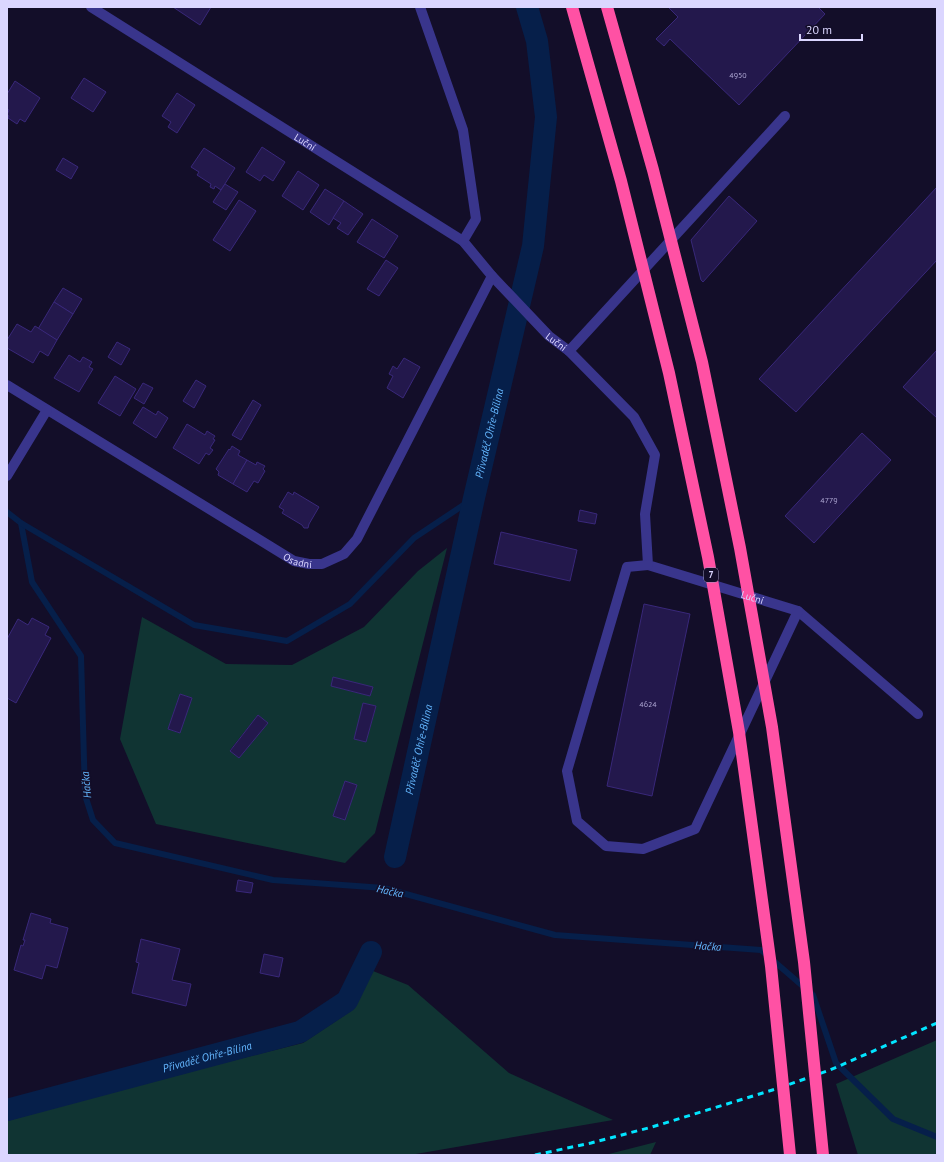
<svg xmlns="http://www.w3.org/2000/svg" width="944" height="1162" viewBox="0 0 944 1162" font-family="'PT Sans',sans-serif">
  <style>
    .green { fill: #103433; fill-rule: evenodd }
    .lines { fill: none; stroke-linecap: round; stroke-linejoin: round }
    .stream { stroke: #061f4a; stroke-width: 6 }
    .canal { stroke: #061f4a; stroke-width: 22 }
    .building { fill: #23184c; stroke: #39287a }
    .minor { stroke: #39358c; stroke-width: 10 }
    .rail { stroke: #02e5ff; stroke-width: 3; stroke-dasharray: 6 5; stroke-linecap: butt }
    .highway-bridge { stroke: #ff51a4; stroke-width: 12 }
    .labels { text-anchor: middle; stroke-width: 3.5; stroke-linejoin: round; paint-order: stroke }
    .number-label { font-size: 8px; fill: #ada6d2 }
    .shield { fill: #130e29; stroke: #9f9abf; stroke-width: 1 }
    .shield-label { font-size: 9px; font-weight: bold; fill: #dbd6ff }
    .street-label { font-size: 10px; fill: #dbd6ff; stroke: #130e29 }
    .water-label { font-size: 11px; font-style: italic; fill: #64b7ff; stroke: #130e29 }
  </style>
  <rect width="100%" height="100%" fill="#130e29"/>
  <!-- green -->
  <g class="green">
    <path d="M447 548 375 833 345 863 156 824 120 739 142 617 226 664 292 665 364 627 418 571ZM333 677 373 687 370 696 331 686ZM180 694 192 698 179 733 168 729ZM363 703 376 706 366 742 354 739ZM258 715 268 723 239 758 230 750ZM345 781 357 785 344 820 333 816Z"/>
    <polygon points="373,971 408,985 509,1073 613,1120 410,1155 7,1155 7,1121 105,1093 303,1043 351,1011"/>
    <polygon points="937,1040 937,1155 858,1155 836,1084"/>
    <polygon points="656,1142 650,1155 605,1155"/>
  </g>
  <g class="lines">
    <!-- stream -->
    <g class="stream">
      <polyline points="7,512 21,523 32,582 81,656 85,795 93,820 115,843 273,880 384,888 555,935 761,950 813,995 836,1063 893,1119 937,1137"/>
      <polyline points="21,523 194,625 287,641 350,604 414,538 474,498"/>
    </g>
    <!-- canal -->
    <g class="canal">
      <path id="s1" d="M395 857 474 498 533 246 546 117 537 41 527 7"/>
      <path id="s2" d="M7 1110 300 1032 347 1001 371 952"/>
    </g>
  </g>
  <!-- building -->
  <g class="building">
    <polygon points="173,7 211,7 200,25"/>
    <polygon points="668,7 800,7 801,8 802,7 818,7 825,14 739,105 670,39 664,46 656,39 678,17"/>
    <polygon points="84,78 106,92 93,112 71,98"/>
    <polygon points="15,81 40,98 25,122 20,119 17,124 8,118 9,116 7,115 9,110 7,109 7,94"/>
    <polygon points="177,93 195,105 177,133 168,127 171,122 162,116"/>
    <polygon points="262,147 285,162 273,181 264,175 260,181 246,172"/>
    <polygon points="204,148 235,168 221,190 215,186 214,189 210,187 211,184 197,175 199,172 191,167"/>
    <polygon points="63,158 78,167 71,179 56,170"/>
    <polygon points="298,171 319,185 303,210 282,196"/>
    <polygon points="225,184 238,192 226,210 213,202"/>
    <polygon points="937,187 937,260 796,412 759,379"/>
    <polygon points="325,189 344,201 329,225 310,212"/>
    <polygon points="729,196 757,221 703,282 701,280 691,240"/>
    <polygon points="239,200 256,211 230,251 213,240"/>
    <polygon points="344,201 363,214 348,235 337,228 341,223 333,218"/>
    <polygon points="372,219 398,236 384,258 357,242"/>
    <polygon points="386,260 398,268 379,296 367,289"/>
    <polygon points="63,288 82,299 73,314 54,302"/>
    <polygon points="54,302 73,314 57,340 38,329"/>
    <polygon points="17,324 31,332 35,326 57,340 48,356 40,351 33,363 7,348 7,340"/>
    <polygon points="117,342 130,349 121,365 108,357"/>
    <polygon points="937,350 937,418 903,387"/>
    <polygon points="69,355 80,362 83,357 92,362 89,367 93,369 79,392 54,378"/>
    <polygon points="404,358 420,367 403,398 387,388 393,376 389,374 393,366 397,369"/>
    <polygon points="115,376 136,389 120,416 98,403"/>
    <polygon points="196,380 206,386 194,408 183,401"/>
    <polygon points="143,383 153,388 144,404 134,398"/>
    <polygon points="253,400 261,405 241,440 232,435"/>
    <polygon points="143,407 156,415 158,411 168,418 156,438 133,423"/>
    <polygon points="187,424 205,435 207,431 215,436 213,439 215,440 210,448 213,450 209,455 206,453 199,464 173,448"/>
    <polygon points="862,433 891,460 814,543 785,516"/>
    <polygon points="232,446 240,451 238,455 247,460 233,484 218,475 219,472 216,469 229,449 230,450"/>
    <polygon points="247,460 256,465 257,462 265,466 263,469 265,471 258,483 254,481 247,492 233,484"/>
    <polygon points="288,492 293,495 294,492 319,507 309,524 308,528 304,528 302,525 282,513 284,510 279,507"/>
    <polygon points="580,510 597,514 595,524 578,521"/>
    <polygon points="501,532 577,550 570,581 494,564"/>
    <polygon points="644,604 690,614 652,796 607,786"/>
    <polygon points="32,618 49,627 45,635 51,638 16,703 7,698 7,639 18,619 28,625"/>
    <polygon points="333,677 373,687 370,696 331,686"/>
    <polygon points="180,694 192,698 180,733 168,729"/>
    <polygon points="363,703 376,706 366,742 354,739"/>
    <polygon points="258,715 268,723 239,758 230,751"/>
    <polygon points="345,781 357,785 345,820 333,816"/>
    <polygon points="238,880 253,883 251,893 236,891"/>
    <polygon points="31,913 51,919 50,923 68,928 57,968 46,965 42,979 14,970 21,945 23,946 25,940 23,940"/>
    <polygon points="141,939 180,949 172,980 191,984 186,1006 132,993 139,963 136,962"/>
    <polygon points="264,954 283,958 279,977 260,973"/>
  </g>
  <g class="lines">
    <!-- minor -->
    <g class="minor">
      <path id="s3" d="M91 7 463 241 492 276 549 336 569 351 634 417 655 455 645 514 648 565 798 611 918 714"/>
      <polyline points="420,7 463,130 476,219 463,241"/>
      <polyline points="569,351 785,116"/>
      <path id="s4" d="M7 385 294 561 309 564H322L344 554 357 539 492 276"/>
      <polyline points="7,476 47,410"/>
      <polyline points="648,565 627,567 567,771 577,821 606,846 643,849 695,829 798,611"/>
    </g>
    <!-- rail -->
    <polyline class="rail" points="535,1155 591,1143 652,1127 779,1088 830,1070 937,1023"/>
    <!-- highway-bridge -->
    <g class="highway-bridge">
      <polyline points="572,7 621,181 669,373 708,557 739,732 771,966 790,1155"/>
      <polyline points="607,7 653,170 702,362 740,548 772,727 804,962 823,1155"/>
    </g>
  </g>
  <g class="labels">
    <!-- number labels -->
    <g class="number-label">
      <text x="738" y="78">4950</text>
      <text x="829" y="503">4779</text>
      <text x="648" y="707">4624</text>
    </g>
    <!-- shield labels -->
    <rect class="shield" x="704" y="568" width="14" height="14" rx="3"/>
    <g class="shield-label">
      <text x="711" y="578">7</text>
    </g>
    <!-- street labels -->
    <g class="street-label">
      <text dy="4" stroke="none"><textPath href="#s3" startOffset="253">Luční</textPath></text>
      <text dy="4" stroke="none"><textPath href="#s3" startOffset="577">Luční</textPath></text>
      <text dy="4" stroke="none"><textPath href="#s4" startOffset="340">Osadní</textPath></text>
      <text dy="4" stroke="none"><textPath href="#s3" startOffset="949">Luční</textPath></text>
    </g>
    <!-- water labels -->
    <g class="water-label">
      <text dy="4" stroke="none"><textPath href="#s1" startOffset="434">Přivaděč Ohře-Bílina</textPath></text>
      <text dy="4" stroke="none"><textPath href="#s1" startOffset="110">Přivaděč Ohře-Bílina</textPath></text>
      <text transform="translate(86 785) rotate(-95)" y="4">Hačka</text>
      <text transform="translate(390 891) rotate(12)" y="4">Hačka</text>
      <text transform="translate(708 946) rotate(4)" y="4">Hačka</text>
      <text dy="4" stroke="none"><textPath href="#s2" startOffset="207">Přivaděč Ohře-Bílina</textPath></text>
    </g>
  </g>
  <!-- border -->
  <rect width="944" height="1162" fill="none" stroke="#dbd6ff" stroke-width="16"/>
  <!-- scale -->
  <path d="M800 34v6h62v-6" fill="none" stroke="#dbd6ff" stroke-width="2"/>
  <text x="806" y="34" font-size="12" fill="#dbd6ff" stroke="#130e29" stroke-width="3" paint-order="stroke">20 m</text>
</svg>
